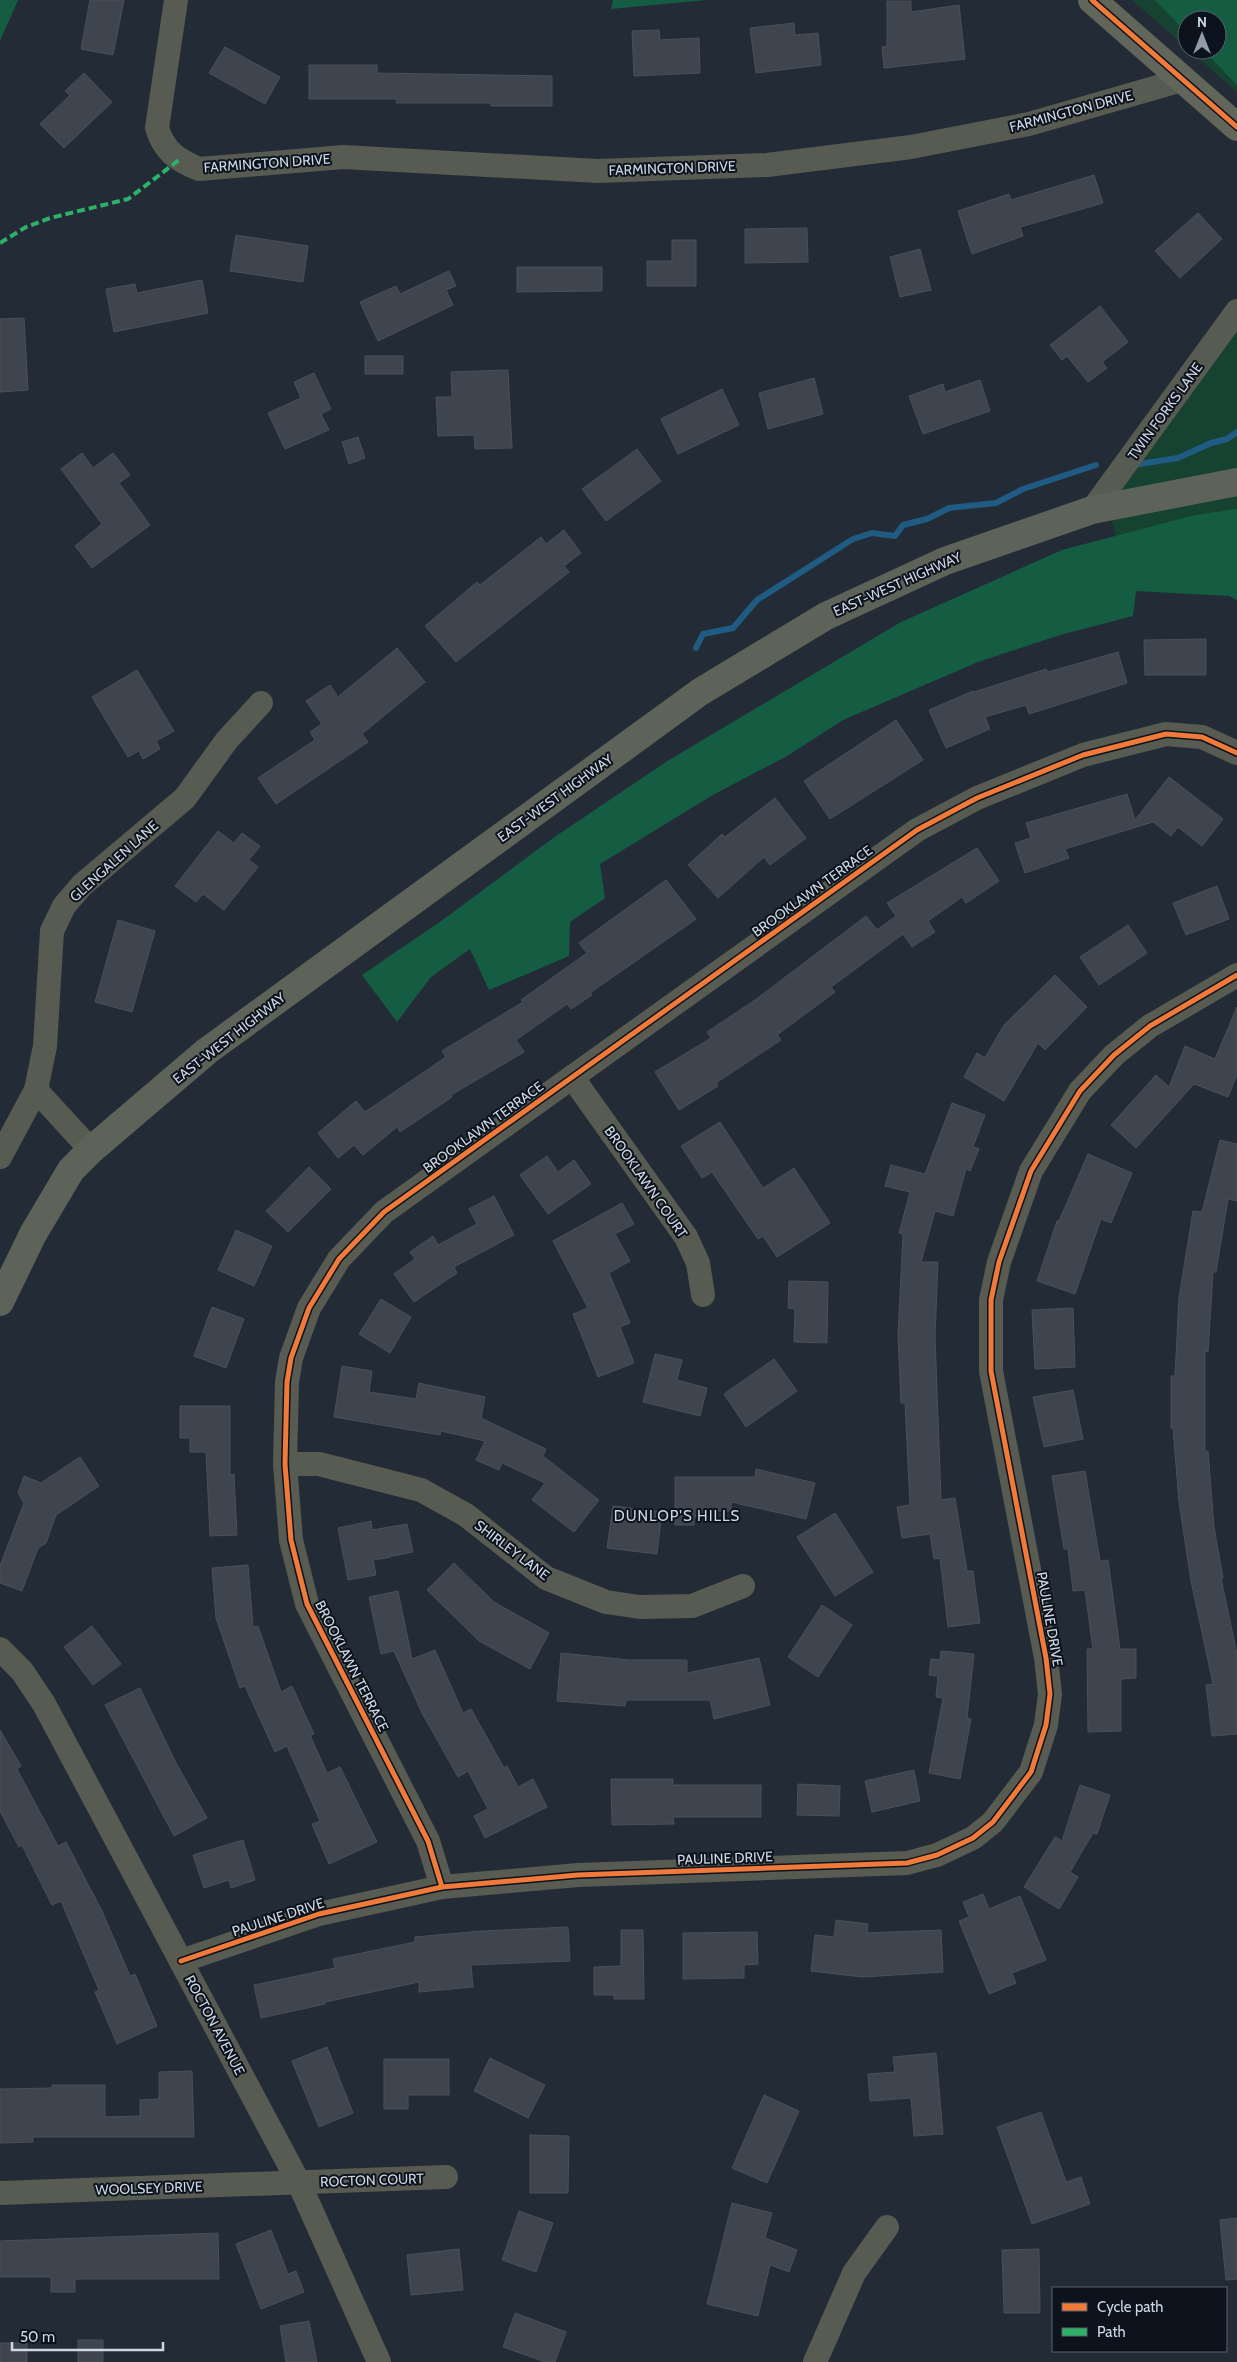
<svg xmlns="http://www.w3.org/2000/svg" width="1237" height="2362" viewBox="0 0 1237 2362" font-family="Cabin,sans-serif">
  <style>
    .green { fill: #164231 }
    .forest { fill: #145d43 }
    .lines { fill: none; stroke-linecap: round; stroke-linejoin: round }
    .stream { stroke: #1f5b82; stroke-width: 6 }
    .building { fill: #3e454e; stroke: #485058 }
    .minor { stroke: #575b51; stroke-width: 24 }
    .secondary { stroke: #61655a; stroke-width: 28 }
    .primary { stroke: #5e635a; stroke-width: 28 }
    .quiet { stroke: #2db169; stroke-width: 4; stroke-dasharray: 8 4; stroke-linecap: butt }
    .cycleway-casing { stroke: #0c131c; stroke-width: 8 }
    .cycleway { stroke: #f17a3a; stroke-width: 5 }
    .labels { text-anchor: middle; stroke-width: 4; stroke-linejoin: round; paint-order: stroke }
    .street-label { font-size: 14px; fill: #ced8e5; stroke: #0c131c }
    .neighbourhood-label { font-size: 15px; letter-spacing: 1px; fill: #ced8e5; stroke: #0c131c }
  </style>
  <rect width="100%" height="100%" fill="#232c36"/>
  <!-- green -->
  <g class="green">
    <polygon points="1132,0 1237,0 1237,92 1189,50 1217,50 1217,20 1187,20 1187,48"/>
    <polygon points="1237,319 1237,545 1121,566 1109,504"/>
  </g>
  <!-- forest -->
  <g class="forest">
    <polygon points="0,0 18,0 0,41"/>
    <polygon points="613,0 706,0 611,9"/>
    <polygon points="1155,0 1237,0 1237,85 1203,50 1217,50 1217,20 1187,20 1187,33"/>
    <polygon points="1237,509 1237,600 1229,596 1136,591 1133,616 1060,635 978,662 843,720 787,756 711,796 600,864 605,898 570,922 569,956 489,990 470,949 431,977 397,1022 362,975 444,919 556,836 669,760 901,622 1062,550 1195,515"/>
  </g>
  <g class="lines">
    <!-- stream -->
    <g class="stream">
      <polyline points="1133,465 1178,458 1211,443 1227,439 1237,432"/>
      <polyline points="696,648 703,634 733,628 757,600 853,539 872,533 895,536 903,525 927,519 949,508 996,503 1023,489 1096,465"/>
    </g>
  </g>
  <!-- building -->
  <g class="building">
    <polygon points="90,0 124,0 113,55 81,49"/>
    <polygon points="887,1 911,1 911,12 959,5 965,59 884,68 882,47 887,46"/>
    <polygon points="794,23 795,35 818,33 821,65 756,73 750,28"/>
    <polygon points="659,30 660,40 699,38 700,73 634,76 632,31"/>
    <polygon points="225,47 280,77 265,104 209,73"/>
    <polygon points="309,65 377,65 377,73 552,76 552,106 491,106 491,103 396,103 397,99 309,99"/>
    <polygon points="84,73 112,102 64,148 40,124 70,95 65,91"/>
    <polygon points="1094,175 1103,203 1020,227 1023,236 972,254 958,211 1009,194 1011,200"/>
    <polygon points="1198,213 1222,239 1180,278 1155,251"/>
    <polygon points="807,228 808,262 745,263 745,229"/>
    <polygon points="236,235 308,246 303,282 230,271"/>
    <polygon points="672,240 696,240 696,286 647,286 647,261 672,261"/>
    <polygon points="920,249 931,290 900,297 890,257"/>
    <polygon points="517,267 602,267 602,291 517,292"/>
    <polygon points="449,271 456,286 446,290 453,305 378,341 360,302 396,286 400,294"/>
    <polygon points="202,280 208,313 114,332 106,289 135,284 137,293"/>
    <polygon points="1100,306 1128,342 1102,362 1107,368 1088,382 1067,356 1062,360 1050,345"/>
    <polygon points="24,318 28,390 0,392 0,319"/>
    <rect x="365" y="356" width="38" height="18"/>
    <polygon points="508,370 512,448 475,449 474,435 438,436 436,397 452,397 451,372"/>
    <polygon points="314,373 331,409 321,414 329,430 285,449 268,413 301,398 294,382"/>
    <polygon points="814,378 823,414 768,429 759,393"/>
    <polygon points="980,380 990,411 923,434 909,396 943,384 945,392"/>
    <polygon points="722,389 739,425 678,454 661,419"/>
    <polygon points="358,437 365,458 349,464 342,442"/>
    <polygon points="637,449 661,481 606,521 582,489"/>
    <polygon points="82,453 93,468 113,453 130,475 119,483 150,525 92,568 75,546 102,524 61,469"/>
    <polygon points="564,530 581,553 564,566 569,572 456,662 425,626 477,582 480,585 541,537 546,544"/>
    <polygon points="1206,639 1206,675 1145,675 1144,640"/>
    <polygon points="397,648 425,682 362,734 368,742 276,804 258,778 315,740 310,732 322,724 306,701 330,685 338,697"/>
    <polygon points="1118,652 1127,683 1029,714 1026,705 985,717 990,729 946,748 929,710 973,691 974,692 1046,669 1048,672"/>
    <polygon points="137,670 174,731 156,741 160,749 143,759 139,751 128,757 92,697"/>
    <polygon points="896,720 923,760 830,819 804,781"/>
    <polygon points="1169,777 1223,819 1202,846 1178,827 1171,836 1153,822 1065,849 1069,858 1025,873 1015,843 1031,838 1026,823 1127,794 1135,820"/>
    <polygon points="775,798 806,838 770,865 764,857 718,898 688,865 722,834 725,837"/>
    <polygon points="218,831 234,843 242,833 260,846 249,860 258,867 224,910 203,894 196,902 175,886"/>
    <polygon points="977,848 999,881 966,903 962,897 928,921 935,932 912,947 903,934 831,987 835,992 777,1035 781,1040 716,1083 718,1086 679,1110 655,1072 711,1038 707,1032 755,1000 866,916 877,930 896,916 887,903"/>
    <polygon points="666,880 696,919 590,993 592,995 571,1009 567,1004 516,1040 524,1052 451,1095 452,1097 400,1132 397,1127 363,1155 354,1145 338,1158 318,1133 356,1101 365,1112 446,1057 442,1051 523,1002 521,1000 587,953 579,943"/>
    <polygon points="1217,886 1229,919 1186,935 1173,903"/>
    <polygon points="118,920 155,931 132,1012 95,1002"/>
    <polygon points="1128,925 1147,953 1099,985 1080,957"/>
    <polygon points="1055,975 1087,1007 1045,1050 1038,1043 1004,1101 964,1077 977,1053 985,1058 1004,1025"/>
    <polygon points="1237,1007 1237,1075 1228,1097 1194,1084 1136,1148 1111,1125 1156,1075 1169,1087 1185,1046 1215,1059"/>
    <polygon points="952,1103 985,1115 973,1147 979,1149 970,1171 966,1169 953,1216 935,1211 921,1262 938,1262 935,1336 941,1500 955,1498 967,1571 973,1571 980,1623 948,1627 940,1558 934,1559 930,1534 902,1538 897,1507 910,1505 905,1403 901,1403 898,1335 903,1234 899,1233 910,1192 885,1186 891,1165 925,1174"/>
    <polygon points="720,1122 763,1188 794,1168 830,1223 777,1257 763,1236 758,1239 712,1172 702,1178 681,1146"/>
    <polygon points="1220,1140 1237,1144 1237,1201 1228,1199 1216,1272 1213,1272 1208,1352 1205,1351 1205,1451 1208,1451 1214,1527 1223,1578 1221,1578 1237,1654 1237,1734 1212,1736 1206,1685 1213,1684 1191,1581 1179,1502 1173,1428 1171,1428 1171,1376 1175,1376 1179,1298 1193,1211 1202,1212"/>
    <polygon points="1088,1154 1132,1173 1111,1223 1101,1219 1075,1294 1037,1281 1057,1221 1059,1221"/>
    <polygon points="547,1156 558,1172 574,1160 591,1184 548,1214 520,1175"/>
    <polygon points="309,1167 331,1189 288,1232 266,1211"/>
    <polygon points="494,1196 514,1235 454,1267 457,1273 414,1302 394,1274 415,1259 410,1252 433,1236 438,1245 477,1224 469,1209"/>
    <polygon points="622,1203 634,1224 615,1234 630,1261 609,1273 630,1323 620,1327 634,1363 598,1377 573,1314 588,1308 553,1241"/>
    <polygon points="236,1230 272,1246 254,1286 218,1270"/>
    <polygon points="789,1281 828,1282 827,1343 794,1342 795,1309 788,1308"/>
    <polygon points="381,1299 411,1317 390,1353 359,1334"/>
    <polygon points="212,1307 244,1319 226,1368 194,1356"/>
    <polygon points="1073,1308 1075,1367 1035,1369 1032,1310"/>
    <polygon points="655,1354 682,1360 677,1380 707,1388 700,1416 643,1402"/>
    <polygon points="774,1359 797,1391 746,1427 724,1394"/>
    <polygon points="342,1366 372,1371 369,1392 416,1399 419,1383 485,1397 481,1418 546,1449 543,1456 599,1500 574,1532 532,1500 545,1483 502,1463 499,1470 476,1460 485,1441 441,1431 440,1435 334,1417"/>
    <polygon points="1073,1390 1083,1439 1044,1447 1033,1397"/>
    <polygon points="180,1406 230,1406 230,1475 234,1474 237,1535 210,1536 206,1452 190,1452 190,1438 180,1438"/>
    <polygon points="80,1457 99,1486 56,1515 46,1543 38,1548 22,1591 0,1583 0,1566 24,1503 18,1493 24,1476 41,1483"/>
    <polygon points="756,1469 815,1483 806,1519 731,1502 731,1511 716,1511 716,1517 694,1517 694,1525 675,1525 675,1477 755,1477"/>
    <polygon points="1085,1471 1100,1561 1108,1560 1120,1649 1136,1649 1136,1678 1121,1679 1121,1731 1088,1732 1087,1649 1093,1649 1085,1590 1073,1591 1068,1549 1064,1549 1052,1476"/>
    <polygon points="613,1506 662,1512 657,1554 607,1548"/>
    <polygon points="835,1513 873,1572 835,1596 797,1537"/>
    <polygon points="371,1521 372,1530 407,1524 413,1552 393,1556 391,1554 391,1557 373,1560 376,1575 348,1580 338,1528"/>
    <polygon points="454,1563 494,1602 549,1633 530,1669 479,1641 427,1590"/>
    <polygon points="248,1565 253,1627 258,1626 281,1692 292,1686 314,1734 310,1735 327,1773 340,1767 377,1842 329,1864 312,1824 320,1821 287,1746 275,1752 245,1686 240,1688 216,1618 212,1568"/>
    <polygon points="398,1591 412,1659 435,1650 463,1713 471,1709 504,1768 507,1766 518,1787 533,1779 547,1807 485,1838 474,1816 488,1809 468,1771 458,1777 422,1713 394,1651 381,1654 369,1597"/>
    <polygon points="822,1605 852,1625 818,1677 788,1657"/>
    <polygon points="92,1626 121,1664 93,1685 64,1647"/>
    <polygon points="941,1651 974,1654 967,1718 971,1719 960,1779 929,1773 943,1698 936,1697 938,1676 929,1675 931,1659 940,1660"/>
    <polygon points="561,1653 629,1660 687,1660 687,1673 759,1658 770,1705 714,1719 710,1700 626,1700 625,1706 557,1701"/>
    <polygon points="140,1688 175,1761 207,1818 174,1836 105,1705"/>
    <polygon points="0,1730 21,1766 17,1769 58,1846 66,1842 102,1911 130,1976 135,1974 157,2026 117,2044 95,1992 99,1990 61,1901 52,1905 22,1845 19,1847 0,1811"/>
    <polygon points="914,1770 920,1801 872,1812 865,1781"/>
    <polygon points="611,1779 673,1779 673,1785 761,1785 761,1817 673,1817 674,1824 612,1825"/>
    <polygon points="798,1784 840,1786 839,1816 797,1815"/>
    <polygon points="1080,1785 1110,1795 1097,1834 1093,1833 1070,1872 1078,1877 1059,1909 1024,1887 1055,1837 1062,1841"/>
    <polygon points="243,1840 255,1880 231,1888 229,1880 204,1888 193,1855"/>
    <polygon points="983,1894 989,1909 1020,1896 1046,1960 1012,1973 1016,1983 989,1994 959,1921 969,1917 963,1902"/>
    <polygon points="836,1920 868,1924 867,1933 941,1930 943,1972 862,1977 811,1971 815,1935 834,1937"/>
    <polygon points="568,1927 570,1961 471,1965 473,1987 419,1992 419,1982 325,2002 325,2004 261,2018 254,1985 335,1968 333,1959 415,1942 415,1937 482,1931"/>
    <polygon points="621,1930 643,1930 644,1999 614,1999 614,1995 594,1995 594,1967 621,1966"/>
    <polygon points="757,1932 758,1964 744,1965 744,1978 683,1979 683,1933"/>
    <polygon points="327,2047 353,2113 319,2127 292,2061"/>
    <polygon points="936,2053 943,2134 914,2136 911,2098 870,2101 868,2074 895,2072 893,2057"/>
    <polygon points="490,2058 545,2085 528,2118 474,2091"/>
    <polygon points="384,2059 449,2059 449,2095 408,2095 408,2109 384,2109"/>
    <polygon points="192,2071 194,2137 33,2137 33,2142 0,2143 0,2089 52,2088 52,2085 105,2085 105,2117 140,2116 140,2100 159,2099 159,2072"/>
    <polygon points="764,2095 799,2111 767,2183 732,2168"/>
    <polygon points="1041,2112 1066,2182 1081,2177 1090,2204 1032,2224 997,2127"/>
    <polygon points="530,2135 569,2136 568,2193 530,2193"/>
    <polygon points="732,2203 772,2213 765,2238 797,2250 789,2272 770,2265 758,2316 707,2304"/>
    <polygon points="519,2211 553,2223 536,2272 502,2260"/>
    <polygon points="1237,2218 1237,2279 1226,2280 1220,2220"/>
    <polygon points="271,2230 288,2274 296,2271 304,2292 261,2309 236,2244"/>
    <polygon points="218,2233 219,2279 75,2279 75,2292 51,2292 51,2277 0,2277 0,2241"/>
    <polygon points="459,2249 463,2290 411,2295 407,2255"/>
    <polygon points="1039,2249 1040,2313 1004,2313 1002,2250"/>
    <polygon points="515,2313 566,2332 555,2362 545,2362 503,2347"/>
    <polygon points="309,2321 317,2362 286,2362 280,2326"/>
    <rect x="78" y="2340" width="25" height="22"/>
    <rect x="0" y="2343" width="27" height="19"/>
  </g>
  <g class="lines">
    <!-- minor -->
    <g class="minor">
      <path d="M176 0 157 128C164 151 177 160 199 169L343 157 598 171 767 165 911 147 1029 124 1182 80"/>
      <polyline points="1092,510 1237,311"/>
      <polyline points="572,1077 686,1237 698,1263 703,1295"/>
      <polyline points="91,1150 36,1090 45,1046 52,931 64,906 82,885 185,798 227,740 261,703"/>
      <polyline points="0,1157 36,1090"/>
      <polyline points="285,1464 319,1464 421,1490 466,1515 546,1578 606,1602 640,1607 692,1606 743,1586"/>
      <polyline points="0,1649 22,1671 44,1704 299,2183 379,2362"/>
      <polyline points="442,1887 428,1841 307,1604 291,1540 285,1464 287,1382 291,1358 309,1308 339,1259 384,1212 917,830 977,798 1083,755 1166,734 1202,737 1237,753"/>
      <polyline points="181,1961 319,1914 442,1887 578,1875 907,1863 937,1855 973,1838 993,1822 1031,1772 1046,1725 1050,1694 1046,1658 991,1371 991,1300 999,1262 1031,1171 1080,1091 1114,1055 1150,1026 1237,975"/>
      <polyline points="0,2193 446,2177"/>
      <polyline points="815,2362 854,2273 887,2227"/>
    </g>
    <!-- secondary -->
    <polyline class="secondary" points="1092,0 1237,127"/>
    <!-- primary -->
    <polyline class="primary" points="0,1302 33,1234 71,1170 91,1150 207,1051 700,692 826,616 945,561 1092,510 1237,482"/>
    <!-- quiet -->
    <polyline class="quiet" points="0,243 26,227 50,218 128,199 179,160"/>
    <defs>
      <g id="cycleway">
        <polyline points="1092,0 1237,127"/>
        <polyline points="442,1887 428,1841 307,1604 291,1540 285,1464 287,1382 291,1358 309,1308 339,1259 384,1212 917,830 977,798 1083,755 1166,734 1202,737 1237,753"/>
        <polyline points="181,1961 319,1914 442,1887 578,1875 907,1863 937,1855 973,1838 993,1822 1031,1772 1046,1725 1050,1694 1046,1658 991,1371 991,1300 999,1262 1031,1171 1080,1091 1114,1055 1150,1026 1237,975"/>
      </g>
    </defs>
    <!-- cycleway casing -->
    <use href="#cycleway" class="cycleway-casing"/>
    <!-- cycleway -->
    <use href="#cycleway" class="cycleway"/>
  </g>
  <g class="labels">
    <!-- street labels -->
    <g class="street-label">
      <text transform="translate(1071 111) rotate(-15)" y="5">FARMINGTON DRIVE</text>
      <text transform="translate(267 163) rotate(-4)" y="5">FARMINGTON DRIVE</text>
      <text transform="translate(672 168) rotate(-2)" y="5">FARMINGTON DRIVE</text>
      <text transform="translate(1165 411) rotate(-54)" y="5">TWIN FORKS LANE</text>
      <text transform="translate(897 584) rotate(-24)" y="5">EAST-WEST HIGHWAY</text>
      <text transform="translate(555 798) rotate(-36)" y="5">EAST-WEST HIGHWAY</text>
      <text transform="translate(114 861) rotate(-42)" y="5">GLENGALEN LANE</text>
      <text transform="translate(812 891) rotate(-36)" y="5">BROOKLAWN TERRACE</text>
      <text transform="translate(229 1038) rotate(-38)" y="5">EAST-WEST HIGHWAY</text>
      <text transform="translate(483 1127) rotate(-36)" y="5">BROOKLAWN TERRACE</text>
      <text transform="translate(646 1182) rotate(55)" y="5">BROOKLAWN COURT</text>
      <text transform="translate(512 1550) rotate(37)" y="5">SHIRLEY LANE</text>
      <text transform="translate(1050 1619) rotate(80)" y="5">PAULINE DRIVE</text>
      <text transform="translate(352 1666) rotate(63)" y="5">BROOKLAWN TERRACE</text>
      <text transform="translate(725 1858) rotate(-2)" y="5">PAULINE DRIVE</text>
      <text transform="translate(278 1917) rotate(-18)" y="5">PAULINE DRIVE</text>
      <text transform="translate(215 2025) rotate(62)" y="5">ROCTON AVENUE</text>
      <text transform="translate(372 2180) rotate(-2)" y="5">ROCTON COURT</text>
      <text transform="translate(149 2188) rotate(-2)" y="5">WOOLSEY DRIVE</text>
    </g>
    <!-- neighbourhood labels -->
    <g class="neighbourhood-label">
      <text x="677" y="1521">DUNLOP'S HILLS</text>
    </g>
  </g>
  <!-- legend -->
  <rect x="1052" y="2287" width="175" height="65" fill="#0c131c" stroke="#5a626c"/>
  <rect x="1062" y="2303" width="25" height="8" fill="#f17a3a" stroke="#5a626c"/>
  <text x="1097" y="2312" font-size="15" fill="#ced8e5">Cycle path</text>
  <rect x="1062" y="2328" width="25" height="8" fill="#2db169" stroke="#5a626c"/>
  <text x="1097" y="2337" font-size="15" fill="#ced8e5">Path</text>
  <!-- north arrow -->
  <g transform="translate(1202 35)"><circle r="24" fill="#0c131c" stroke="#5a626c"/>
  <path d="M0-4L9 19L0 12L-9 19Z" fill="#929ca8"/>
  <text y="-8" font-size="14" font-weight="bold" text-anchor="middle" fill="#ced8e5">N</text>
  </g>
  <!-- scale -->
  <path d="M12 2342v8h151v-8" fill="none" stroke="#ced8e5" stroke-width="2.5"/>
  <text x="20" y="2342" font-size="15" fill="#ced8e5" stroke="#0c131c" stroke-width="4" paint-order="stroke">50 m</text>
</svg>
